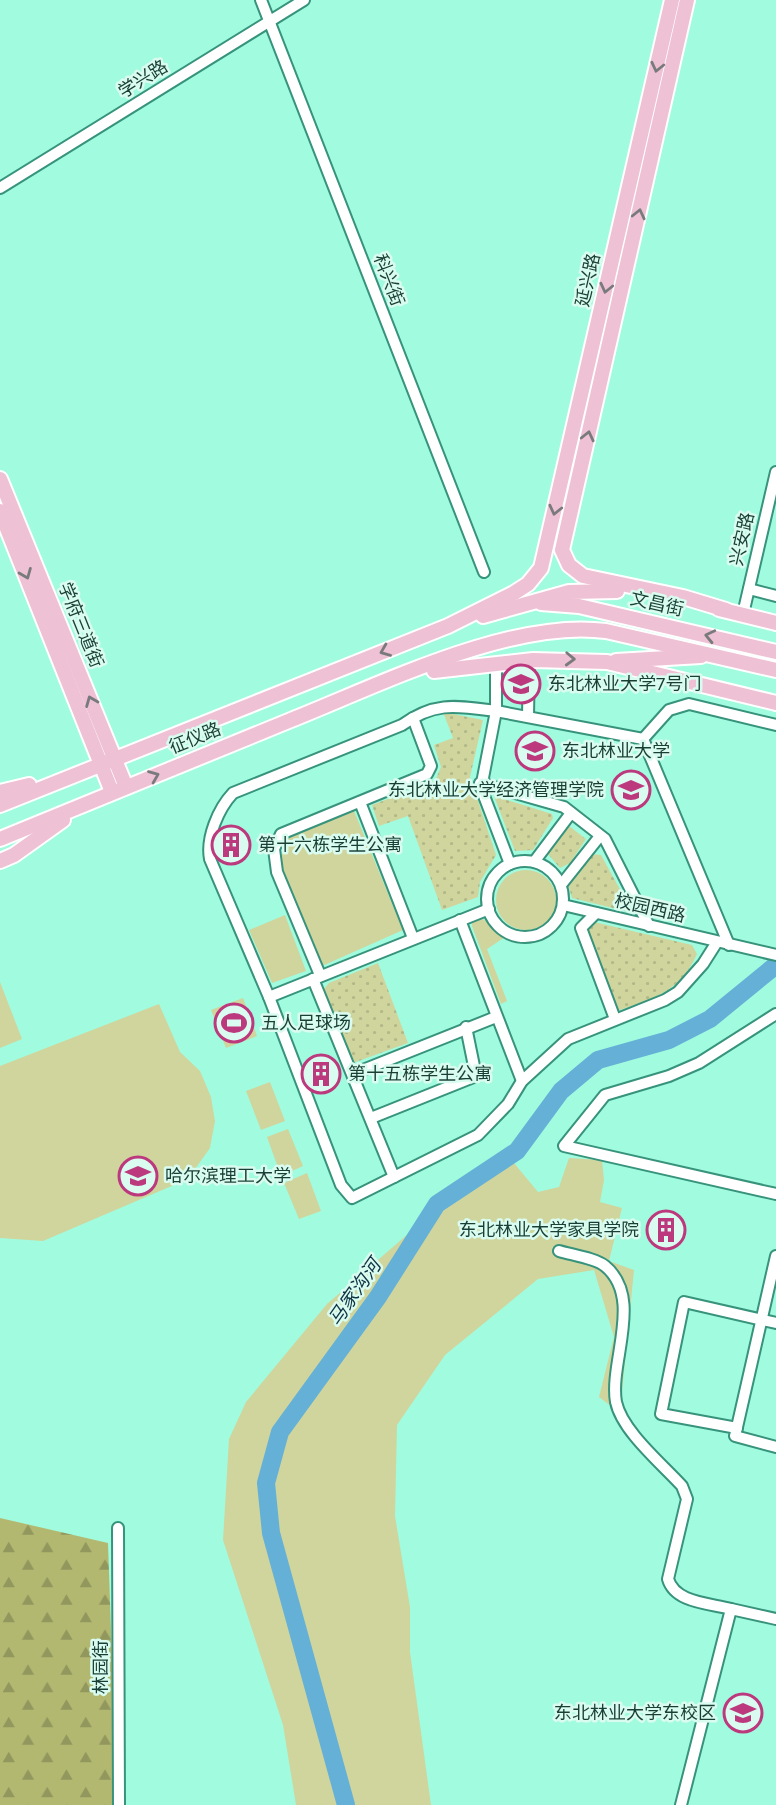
<svg xmlns="http://www.w3.org/2000/svg" width="776" height="1805" viewBox="0 0 776 1805" font-family="Commissioner,'Noto Sans SC',sans-serif">
  <style>
    .grass { fill: url(#grass-dots) }
    .forest { fill: url(#forest-firs) }
    .park { fill: #d0d59d }
    .lines { fill: none; stroke-linecap: round; stroke-linejoin: round }
    .river { stroke: #64b0d7; stroke-width: 18 }
    .minor-casing { stroke: #37937b; stroke-width: 14 }
    .major-casing { stroke: #fff; stroke-width: 18 }
    .minor { stroke: #fff; stroke-width: 10 }
    .major { stroke: #efc1d4; stroke-width: 14 }
    .oneway { stroke: #797a7c }
    .labels { text-anchor: middle; stroke-width: 5; stroke-linejoin: round; paint-order: stroke }
    .street-label { font-size: 18px; fill: #193f34; stroke: #dafcf0 }
    .poi-label { font-size: 18px; fill: #193f34; stroke: #dafcf0; text-anchor: start }
    .water-label { font-size: 19px; font-style: italic; fill: #0f3243; stroke: #dafcf0 }
  </style>
  <defs>
    <pattern id="grass-dots" width="8" height="8" patternUnits="userSpaceOnUse" patternTransform="scale(1.75)"><rect width="8" height="8" fill="#d0d59d"/><path d="M2 2h.1M6 6h.1" fill="none" stroke="#b2b888" stroke-width="1.8" stroke-linecap="round"/></pattern>
    <pattern id="forest-firs" width="22" height="20" patternUnits="userSpaceOnUse" patternTransform="scale(1.75)"><rect width="22" height="20" fill="#b3b870"/><path d="M5 1l3.5 6h-7zM16 11l3.5 6h-7z" fill="#91975d"/></pattern>
  </defs>
  <rect width="100%" height="100%" fill="#a1fbdf"/>
  <!-- grass -->
  <g class="grass">
    <polygon points="443,712 483,720 470,777 496,855 480,882 478,897 442,910 408,816 379,826 372,805 435,781 441,767 434,745 453,738"/>
    <polygon points="494,796 552,814 553,818 533,850 515,851"/>
    <polygon points="569,826 586,839 570,863 560,868 547,853"/>
    <polygon points="591,854 601,855 633,913 572,898 568,884"/>
    <path d="M594 922 692 945 697 954C681 991 652 1000 616 1011L584 934 587 927Z"/>
    <polygon points="378,963 408,1043 353,1063 324,989 329,983"/>
  </g>
  <!-- forest -->
  <polygon class="forest" points="0,1518 108,1543 117,1805 0,1805"/>
  <!-- park -->
  <g class="park">
    <polygon points="354,811 403,930 322,966 280,862 286,838"/>
    <circle cx="526" cy="900" r="30"/>
    <polygon points="285,915 306,971 272,983 249,930"/>
    <polygon points="483,919 505,937 487,949 507,1001 501,1004 472,926 472,922"/>
    <polygon points="0,982 22,1039 0,1048"/>
    <polygon points="243,998 257,1036 226,1048 211,1010"/>
    <polygon points="159,1004 180,1052 200,1071 211,1097 215,1121 210,1148 188,1179 43,1241 0,1238 0,1066"/>
    <polygon points="270,1082 285,1121 261,1130 246,1091"/>
    <polygon points="288,1129 303,1166 281,1176 267,1137"/>
    <polygon points="504,1151 538,1192 559,1187 569,1158 602,1160 604,1180 600,1202 622,1208 609,1261 634,1270 620,1412 624,1416 599,1397 614,1337 594,1270 538,1279 445,1355 397,1425 395,1516 410,1607 410,1652 431,1805 296,1805 283,1725 223,1540 229,1439 246,1402 327,1304"/>
    <polygon points="307,1173 321,1211 299,1219 284,1183"/>
  </g>
  <g class="lines">
    <!-- river -->
    <polyline class="river" points="346,1805 271,1533 266,1483 280,1432 378,1297 437,1204 517,1151 561,1091 598,1060 669,1040 710,1019 776,965"/>
    <defs>
      <g id="minor">
        <polyline points="261,0 484,572"/>
        <polyline points="0,188 304,0"/>
        <polyline points="749,589 776,596"/>
        <polyline points="743,614 776,472"/>
        <polyline points="528,716 529,660"/>
        <polyline points="643,739 669,710 689,704 776,725"/>
        <polyline points="480,783 564,807 605,839 649,926"/>
        <polyline points="360,802 413,938"/>
        <circle cx="525" cy="899" r="38"/>
        <polyline points="534,862 571,813"/>
        <polyline points="510,864 481,788 496,711 643,739 729,945"/>
        <polyline points="561,885 600,836"/>
        <polyline points="563,905 776,955"/>
        <polyline points="489,909 269,997 341,1185 352,1198 478,1135 508,1104 522,1081 568,1039 665,1000 678,992 703,964 717,942"/>
        <polyline points="596,913 581,928 615,1019"/>
        <polyline points="460,920 522,1081"/>
        <polyline points="320,975 277,872 274,849 281,834 427,774 431,766 413,718"/>
        <polyline points="313,979 394,1177"/>
        <path d="M269 997 210 859C206 838 218 809 233 793L402 725C435 701 457 706 496 711V664"/>
        <polyline points="776,1014 699,1063 669,1076 605,1095 564,1146 776,1194"/>
        <polyline points="353,1074 496,1017"/>
        <polyline points="371,1118 476,1076 466,1027"/>
        <path d="M559 1251C572 1255 595 1258 605 1266 644 1298 609 1362 616 1402 622 1431 662 1464 682 1486L687 1499 668 1579C675 1603 709 1603 731 1609"/>
        <polyline points="776,1256 735,1436 776,1447"/>
        <polyline points="737,1428 661,1414 684,1302 776,1323"/>
        <polyline points="118,1528 119,1805"/>
        <polyline points="681,1805 731,1609 776,1619"/>
      </g>
      <g id="major">
        <polyline points="687,0 562,550 569,565 583,576 683,597 726,610"/>
        <polyline points="0,479 126,787"/>
        <polyline points="0,511 112,792"/>
        <polyline points="541,603 579,606 776,652"/>
        <polyline points="719,609 776,623"/>
        <polyline points="483,616 569,592 617,591"/>
        <polyline points="616,661 701,656"/>
        <polyline points="434,671 533,660 607,662 776,703"/>
        <polyline points="0,792 29,785"/>
        <polyline points="0,805 448,626 514,593 528,584 541,568 672,0"/>
        <path d="M0 839C97 799 194 759 291 720 379 685 513 618 606 631L776 670"/>
        <polyline points="0,861 14,855 63,820"/>
      </g>
    </defs>
    <!-- minor casing -->
    <use href="#minor" class="minor-casing"/>
    <!-- major casing -->
    <use href="#major" class="major-casing"/>
    <!-- minor -->
    <use href="#minor" class="minor"/>
    <!-- major -->
    <use href="#major" class="major"/>
  </g>
  <!-- one-way arrows -->
  <defs><path id="oneway-chevron" d="M-2-3.5L2.5 0L-2 3.5" fill="none" stroke-width="1.6" stroke-linecap="round" stroke-linejoin="round" transform="scale(1.75)"/></defs>
  <g class="oneway">
    <use href="#oneway-chevron" transform="translate(657 67) rotate(103)"/>
    <use href="#oneway-chevron" transform="translate(639 214) rotate(-77)"/>
    <use href="#oneway-chevron" transform="translate(606 288) rotate(103)"/>
    <use href="#oneway-chevron" transform="translate(588 436) rotate(-77)"/>
    <use href="#oneway-chevron" transform="translate(555 510) rotate(103)"/>
    <use href="#oneway-chevron" transform="translate(26 574) rotate(68)"/>
    <use href="#oneway-chevron" transform="translate(710 636) rotate(-167)"/>
    <use href="#oneway-chevron" transform="translate(385 651) rotate(158)"/>
    <use href="#oneway-chevron" transform="translate(570 659) rotate(2)"/>
    <use href="#oneway-chevron" transform="translate(91 701) rotate(-112)"/>
    <use href="#oneway-chevron" transform="translate(154 776) rotate(-22)"/>
  </g>
  <!-- icons -->
  <defs>
    <symbol id="school-ring" viewBox="-11 -11 22 22"><circle r="9.5" fill="#dafcf0" stroke="#bd397e" stroke-width="1.5"/><path d="M0-5L7-2L0 1L-7-2ZM-4 1L0 2.5L4 1V4Q0 6-4 4Z" fill="#bd397e"/></symbol>
    <symbol id="university-ring" viewBox="-11 -11 22 22"><circle r="9.5" fill="#dafcf0" stroke="#bd397e" stroke-width="1.5"/><path d="M0-5L7-2L0 1L-7-2ZM-4 1L0 2.5L4 1V4Q0 6-4 4Z" fill="#bd397e"/></symbol>
    <symbol id="building-ring" viewBox="-11 -11 22 22"><circle r="9.5" fill="#dafcf0" stroke="#bd397e" stroke-width="1.5"/><path d="M-4-6H4V6H1V3H-1V6H-4ZM-2.5-4.3h1.7v1.8h-1.7ZM.8-4.3h1.7v1.8H.8ZM-2.5-1h1.7V.8h-1.7ZM.8-1h1.7V.8H.8Z" fill="#bd397e"/></symbol>
    <symbol id="stadium-ring" viewBox="-11 -11 22 22"><circle r="9.5" fill="#dafcf0" stroke="#bd397e" stroke-width="1.5"/><path d="M0-5a6.5 5 0 1 0 0 10a6.5 5 0 1 0 0-10ZM-3.5-1.8h7v3.6h-7Z" fill="#bd397e"/></symbol>
  </defs>
  <g fill-rule="evenodd">
    <use href="#school-ring" x="499" y="662" width="44" height="44"/>
    <use href="#university-ring" x="513" y="729" width="44" height="44"/>
    <use href="#university-ring" x="609" y="768" width="44" height="44"/>
    <use href="#building-ring" x="209" y="823" width="44" height="44"/>
    <use href="#stadium-ring" x="212" y="1001" width="44" height="44"/>
    <use href="#building-ring" x="299" y="1052" width="44" height="44"/>
    <use href="#university-ring" x="116" y="1154" width="44" height="44"/>
    <use href="#building-ring" x="644" y="1208" width="44" height="44"/>
    <use href="#university-ring" x="721" y="1691" width="44" height="44"/>
  </g>
  <g class="labels">
    <!-- street labels -->
    <g class="street-label">
      <text transform="translate(143 79) rotate(-32)" y="6">学兴路</text>
      <text transform="translate(389 280) rotate(69)" y="6">科兴街</text>
      <text transform="translate(588 280) rotate(-77)" y="6">延兴路</text>
      <text transform="translate(742 539) rotate(-77)" y="6">兴安路</text>
      <text transform="translate(657 604) rotate(13)" y="6">文昌街</text>
      <text transform="translate(81 625) rotate(68)" y="6">学府三道街</text>
      <text transform="translate(195 738) rotate(-22)" y="6">征仪路</text>
      <text transform="translate(650 908) rotate(13)" y="6">校园西路</text>
      <text transform="translate(101 1667) rotate(-90)" y="6">林园街</text>
    </g>
    <!-- poi labels -->
    <g class="poi-label">
      <text x="548" y="690">东北林业大学7号门</text>
      <text x="562" y="757">东北林业大学</text>
      <text x="604" y="796" text-anchor="end">东北林业大学经济管理学院</text>
      <text x="258" y="851">第十六栋学生公寓</text>
      <text x="261" y="1029">五人足球场</text>
      <text x="348" y="1080">第十五栋学生公寓</text>
      <text x="165" y="1182">哈尔滨理工大学</text>
      <text x="639" y="1236" text-anchor="end">东北林业大学家具学院</text>
      <text x="716" y="1719" text-anchor="end">东北林业大学东校区</text>
    </g>
    <!-- water labels -->
    <g class="water-label">
      <text transform="translate(354 1292) rotate(-55)" y="7">马家沟河</text>
    </g>
  </g>
</svg>
